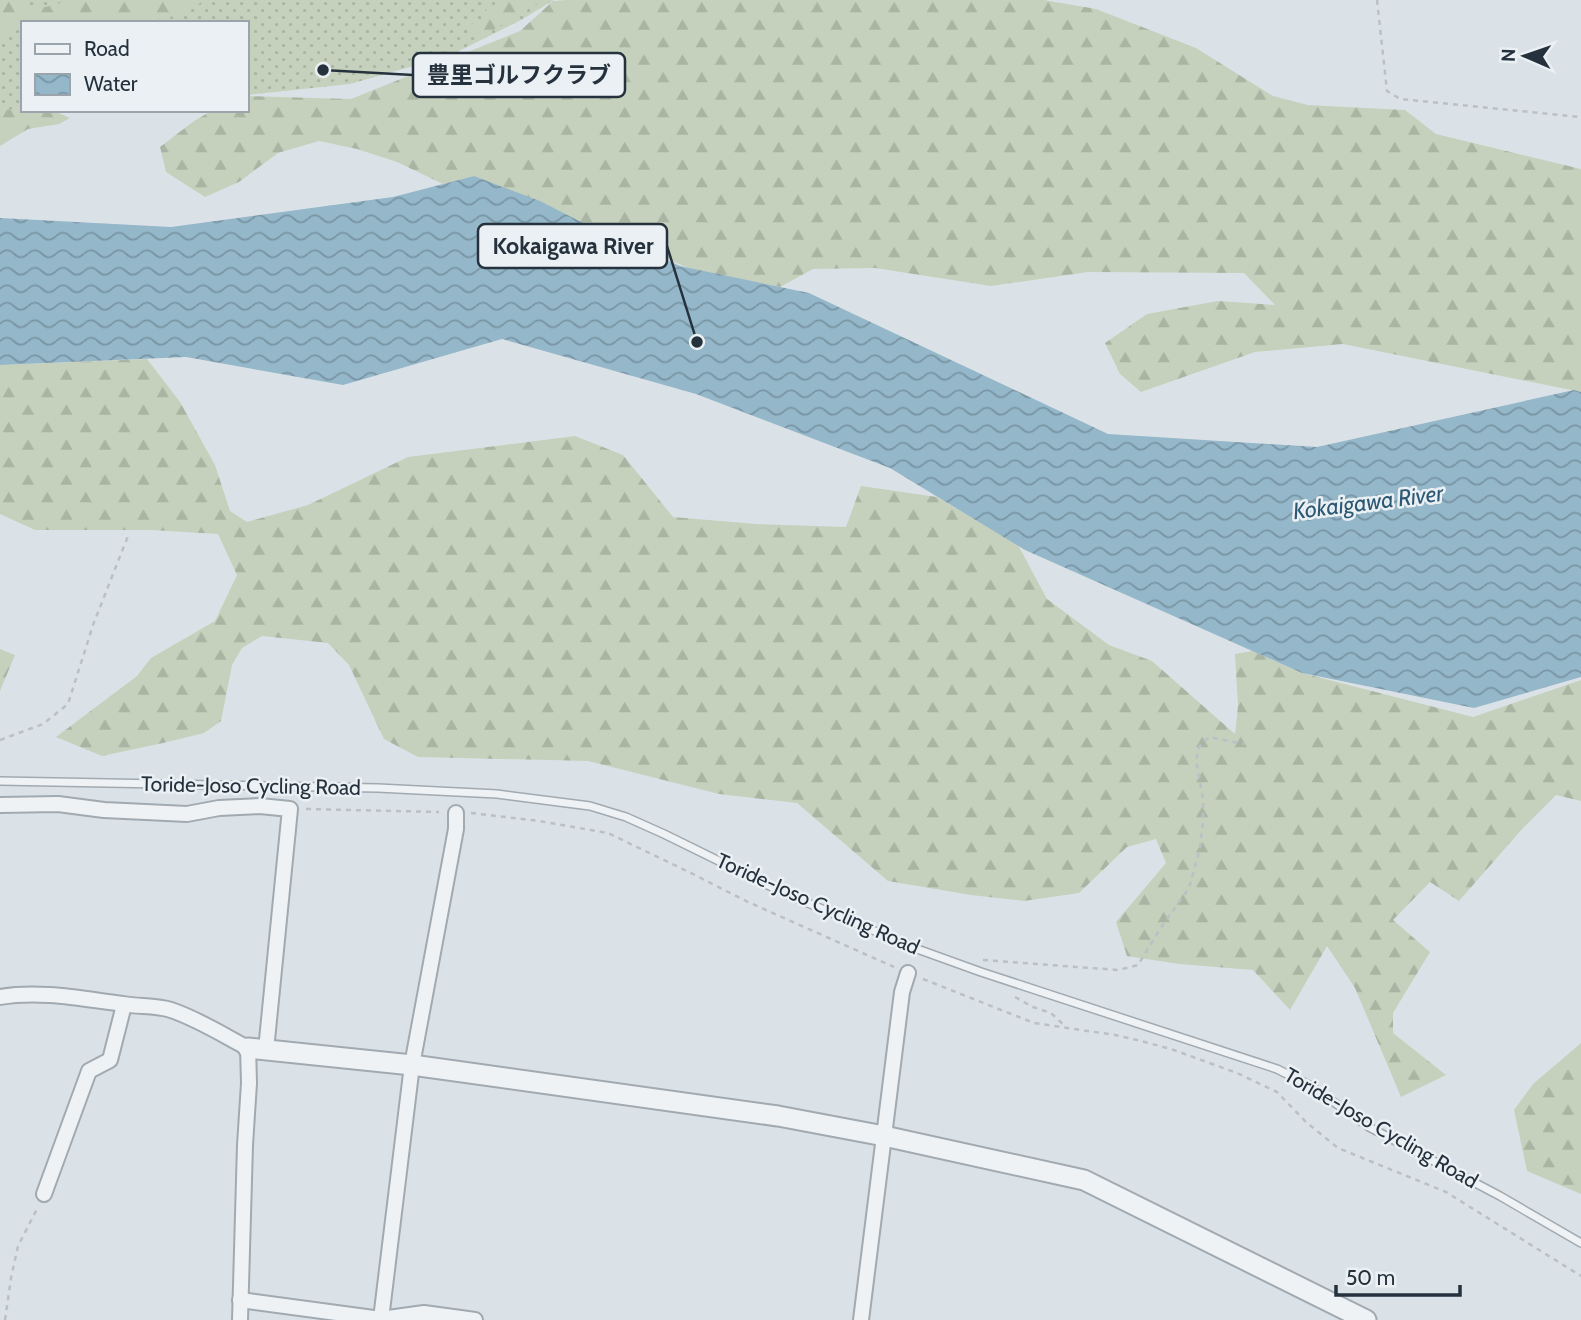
<svg xmlns="http://www.w3.org/2000/svg" width="1581" height="1320" viewBox="0 0 1581 1320" font-family="Cabin,'Noto Sans JP',sans-serif">
  <style>
    .grass { fill: url(#grass-dots) }
    .forest { fill: url(#forest-firs) }
    .water { fill: url(#water-waves) }
    .lines { fill: none; stroke-linecap: round; stroke-linejoin: round }
    .service-casing { stroke: #a1aab1; stroke-width: 10 }
    .minor-casing { stroke: #a1aab1; stroke-width: 18 }
    .tertiary-casing { stroke: #a1aab1; stroke-width: 23 }
    .path { stroke: #bac0c5; stroke-width: 2.5; stroke-dasharray: 5 5; stroke-linecap: butt }
    .service { stroke: #eef2f5; stroke-width: 7 }
    .minor { stroke: #eef2f5; stroke-width: 14 }
    .tertiary { stroke: #eef2f5; stroke-width: 19 }
    .labels { text-anchor: middle; stroke-width: 5; stroke-linejoin: round; paint-order: stroke }
    .street-label { font-size: 21px; fill: #25323d; stroke: #eaf0f4 }
    .water-label { font-size: 23px; font-style: italic; fill: #2d5873; stroke: #eaf0f4 }
    .leader { fill: none; stroke: #25323d; stroke-width: 2.5 }
    .callout-dot { fill: #25323d; stroke: #eaf0f4; stroke-width: 2.5 }
    .callout { fill: #eaf0f4; stroke: #25323d; stroke-width: 2.5 }
    .callout-label { font-size: 23px; text-anchor: middle; font-weight: bold; fill: #25323d }
  </style>
  <defs>
    <pattern id="grass-dots" width="8" height="8" patternUnits="userSpaceOnUse" patternTransform="scale(1.75)"><rect width="8" height="8" fill="#c5d1bc"/><path d="M2 2h.1M6 6h.1" fill="none" stroke="#a9b4a2" stroke-width="1.8" stroke-linecap="round"/></pattern>
    <pattern id="forest-firs" width="22" height="20" patternUnits="userSpaceOnUse" patternTransform="scale(1.75)"><rect width="22" height="20" fill="#c5d1bc"/><path d="M5 1l3.5 6h-7zM16 11l3.5 6h-7z" fill="#a9b4a2"/></pattern>
    <pattern id="water-waves" width="16" height="10" patternUnits="userSpaceOnUse" patternTransform="scale(1.75)"><rect width="16" height="10" fill="#94b7c9"/><path d="M0 5q4-4 8 0t8 0" fill="none" stroke="#7995a4"/></pattern>
  </defs>
  <rect width="100%" height="100%" fill="#dbe2e7"/>
  <!-- grass -->
  <polygon class="grass" points="0,0 554,0 521,20 449,56 350,84 247,95 247,23 23,23 23,110 83,110 27,116 0,116"/>
  <!-- forest -->
  <g class="forest">
    <polygon points="0,0 25,0 29,5 46,7 60,3 81,0 220,0 202,2 181,15 149,20 145,23 23,23 23,28 0,36"/>
    <polygon points="502,0 543,0 478,39 472,32 471,24 481,20 486,10"/>
    <polygon points="567,0 1044,0 1096,9 1196,48 1273,96 1308,105 1405,110 1436,134 1581,169 1581,392 1343,344 1255,352 1141,392 1120,374 1105,343 1147,314 1218,301 1275,305 1244,273 1088,272 991,286 875,268 813,269 780,287 689,268 613,237 474,176 443,184 397,162 357,149 319,141 278,153 239,182 205,197 166,172 160,147 194,121 213,110 247,110 247,96 351,99 520,31 553,1"/>
    <polygon points="23,109 52,110 70,118 59,124 28,129 0,146 0,110"/>
    <polygon points="147,359 180,402 215,465 230,511 247,522 308,505 408,457 575,436 623,455 673,517 756,524 846,527 861,486 937,497 1018,545 1047,599 1109,645 1152,661 1235,734 1238,706 1235,654 1252,651 1302,673 1473,717 1581,680 1581,801 1556,795 1523,828 1459,901 1430,882 1393,920 1430,952 1393,1013 1393,1033 1446,1075 1401,1097 1355,988 1327,946 1290,1010 1253,970 1179,964 1127,956 1116,922 1166,863 1156,839 1127,847 1079,893 1024,901 971,895 888,881 797,803 719,794 588,761 418,757 384,739 349,665 328,643 262,636 242,648 232,665 221,721 204,733 163,743 102,756 56,737 137,676 151,658 215,621 237,575 218,534 151,530 35,530 0,514 0,365"/>
    <polygon points="0,649 15,655 0,691"/>
    <polygon points="1581,1043 1581,1194 1527,1171 1514,1110 1533,1084"/>
  </g>
  <!-- water -->
  <polygon class="water" points="474,176 540,201 589,226 680,266 809,293 1108,434 1317,447 1574,390 1581,392 1581,677 1474,708 1302,673 1025,550 890,468 696,394 502,339 343,385 186,357 0,365 0,218 171,227 393,197"/>
  <g class="lines">
    <defs>
      <polyline id="service" points="0,781 378,788 497,794 590,806 626,817 664,834 784,893 920,950 981,972 1277,1069 1311,1086 1369,1127 1500,1196 1581,1243"/>
      <g id="minor">
        <polyline points="0,805 58,804 104,810 187,814 219,808 260,806 290,809 266,1050"/>
        <path d="M0 997C40 990 83 999 123 1004 139 1007 156 1005 171 1010 198 1019 223 1035 248 1048L249 1083 245 1145 240 1320"/>
        <polyline points="44,1194 89,1071 110,1060 124,1005"/>
        <polyline points="240,1300 381,1319 424,1313 475,1320"/>
        <polyline points="381,1319 412,1065 456,829 456,813"/>
        <polyline points="861,1320 902,992 908,973"/>
      </g>
      <polyline id="tertiary" points="248,1048 412,1065 778,1116 884,1136 1084,1180 1366,1320"/>
    </defs>
    <!-- service casing -->
    <use href="#service" class="service-casing"/>
    <!-- minor casing -->
    <use href="#minor" class="minor-casing"/>
    <!-- tertiary casing -->
    <use href="#tertiary" class="tertiary-casing"/>
    <!-- path -->
    <g class="path">
      <polyline points="1377,0 1387,91 1400,99 1581,117"/>
      <polyline points="0,740 43,724 68,704 93,625 128,536"/>
      <polyline points="306,809 439,812"/>
      <polyline points="471,813 539,821 608,833 691,873 748,902 894,967"/>
      <polyline points="983,960 1118,970 1138,965 1160,929 1189,888 1200,848 1203,821 1203,799 1196,760 1199,747 1209,737 1244,744"/>
      <polyline points="923,979 1034,1023 1115,1035 1137,1040 1171,1049 1237,1073 1277,1092 1306,1122 1338,1148 1446,1192 1581,1276"/>
      <polyline points="1015,997 1033,1007 1051,1013 1066,1027"/>
      <polyline points="5,1320 11,1278 18,1246 38,1207"/>
    </g>
    <!-- service -->
    <use href="#service" class="service"/>
    <!-- minor -->
    <use href="#minor" class="minor"/>
    <!-- tertiary -->
    <use href="#tertiary" class="tertiary"/>
  </g>
  <g class="labels">
    <!-- street labels -->
    <g class="street-label">
      <text transform="translate(251 786) rotate(1)" y="7">Toride-Joso Cycling Road</text>
      <text transform="translate(818 904) rotate(24)" y="7">Toride-Joso Cycling Road</text>
      <text transform="translate(1381 1128) rotate(30)" y="7">Toride-Joso Cycling Road</text>
    </g>
    <!-- water labels -->
    <g class="water-label">
      <text transform="translate(1368 502) rotate(-7)" y="8">Kokaigawa River</text>
    </g>
  </g>
  <!-- callouts -->
  <path class="leader" d="M323 70L413 75M697 342L667 246"/>
  <g class="callout-dot">
    <circle cx="323" cy="70" r="7"/>
    <circle cx="697" cy="342" r="7"/>
  </g>
  <g class="callout">
    <rect x="413" y="53" width="212" height="44" rx="7"/>
    <rect x="478" y="224" width="189" height="44" rx="7"/>
  </g>
  <g class="callout-label">
    <text x="519" y="83">豊里ゴルフクラブ</text>
    <text x="573" y="254">Kokaigawa River</text>
  </g>
  <!-- legend -->
  <rect x="21" y="21" width="228" height="91" fill="#eaf0f4" stroke="#9ba4ab" stroke-width="2"/>
  <rect x="35" y="44" width="35" height="10" fill="#eef2f5" stroke="#9ba4ab" stroke-width="2"/>
  <text x="84" y="56" font-size="21" fill="#25323d">Road</text>
  <rect x="35" y="74" width="35" height="21" fill="url(#water-waves)" stroke="#9ba4ab" stroke-width="2"/>
  <text x="84" y="91" font-size="21" fill="#25323d">Water</text>
  <!-- north arrow -->
  <g transform="translate(1525 56) rotate(272)" stroke="#eaf0f4" stroke-width="5" paint-order="stroke">
  <path d="M0-5L12 26L0 18L-12 26Z" fill="#25323d"/>
  <text y="-10" font-size="19" font-weight="bold" text-anchor="middle" fill="#25323d">N</text>
  </g>
  <!-- scale -->
  <path d="M1336 1285v10h124v-10" fill="none" stroke="#25323d" stroke-width="3.5"/>
  <text x="1346" y="1285" font-size="21" fill="#25323d" stroke="#eaf0f4" stroke-width="5" paint-order="stroke">50 m</text>
</svg>
